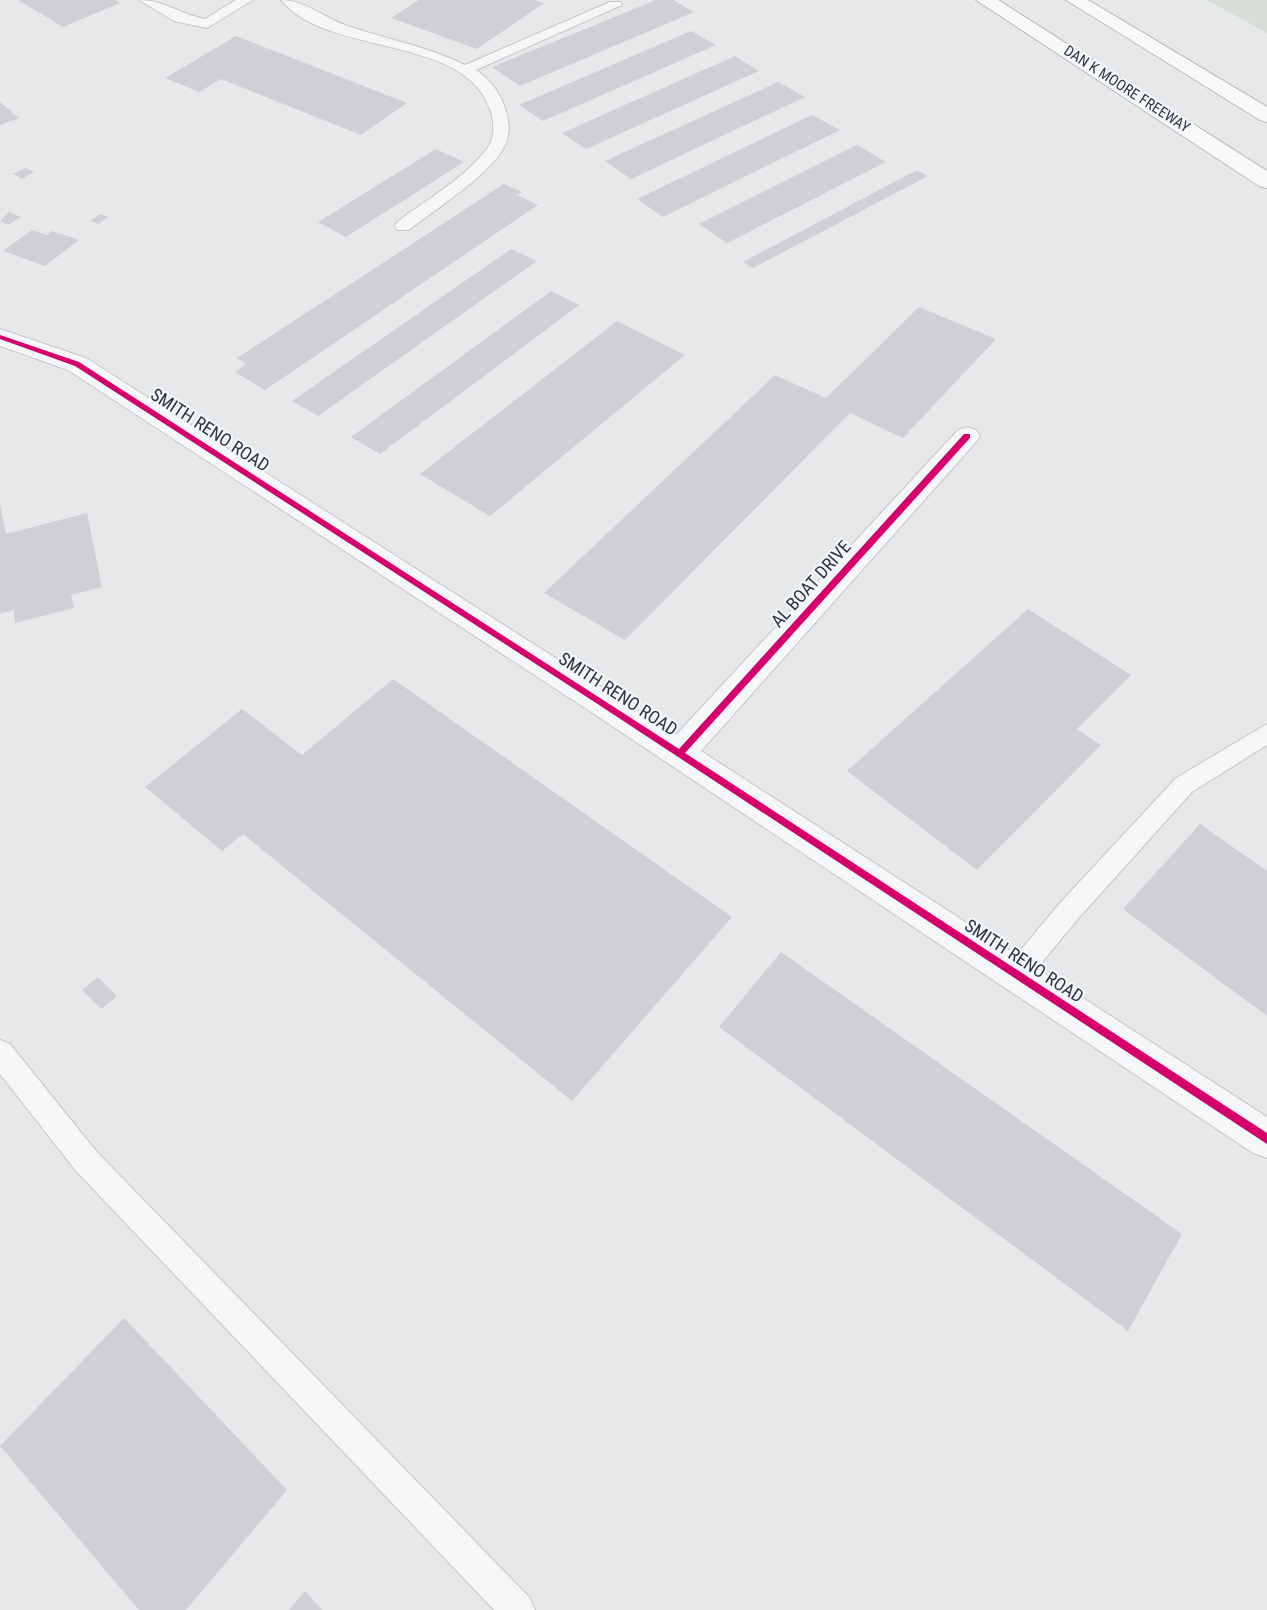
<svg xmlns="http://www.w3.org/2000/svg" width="1267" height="1610" viewBox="0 0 1267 1610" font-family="'Roboto Condensed',sans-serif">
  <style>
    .green { fill: #d6ded6 }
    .building { fill: #ced0d3 }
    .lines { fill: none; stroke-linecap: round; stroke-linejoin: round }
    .lane-casing { stroke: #c4c6c8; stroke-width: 2 }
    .street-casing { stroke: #c4c6c8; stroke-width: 2 }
    .highway-casing { stroke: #b8bbbf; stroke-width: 2 }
    .lane { fill: #f5f6f7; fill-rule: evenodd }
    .street { fill: #f5f6f7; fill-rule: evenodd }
    .highway { fill: #f8f8f8; fill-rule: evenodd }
    .cycleway-casing { stroke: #f4f6f9; stroke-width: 4 }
    .cycleway { fill: #d6006c; fill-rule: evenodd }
    .labels { text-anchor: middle; stroke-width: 4.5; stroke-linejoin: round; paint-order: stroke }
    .far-street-label { font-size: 15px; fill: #2b3445; stroke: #f4f6f9 }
    .street-label { font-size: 18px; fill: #2b3445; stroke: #f4f6f9 }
  </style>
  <rect width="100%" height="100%" fill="#e6e8ea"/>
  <!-- green -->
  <polygon class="green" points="1207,0 1267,0 1267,33"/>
  <!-- building -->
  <g class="building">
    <polygon points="18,0 115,0 120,3 63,27"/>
    <polygon points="419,0 534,0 544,3 477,49 391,18"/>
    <polygon points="656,0 673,0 694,12 520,86 492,67"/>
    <polygon points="691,31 716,45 543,121 519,105"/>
    <polygon points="236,36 407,103 361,135 221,79 199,92 165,78"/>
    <polygon points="735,56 759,71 586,149 562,133"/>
    <polygon points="778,82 805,97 631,179 605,161"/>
    <polygon points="0,102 19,118 0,125"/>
    <polygon points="812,115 840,130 663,217 637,199"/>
    <polygon points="857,145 886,162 727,243 699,224"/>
    <polygon points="436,149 464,162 346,237 318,222"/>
    <polygon points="25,168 34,172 22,179 13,174"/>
    <polygon points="917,170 928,176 753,268 743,262"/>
    <polygon points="504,184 522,192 517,195 538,205 265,390 235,372 246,364 237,358"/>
    <polygon points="9,212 21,217 8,225 0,221"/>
    <polygon points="100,214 108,217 99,224 90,221"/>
    <polygon points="32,230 47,235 52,231 79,240 45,266 3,251"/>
    <polygon points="511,249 537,261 318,416 292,401"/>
    <polygon points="551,291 579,305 380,454 351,437"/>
    <polygon points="919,307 996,339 903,438 850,413 625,640 544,593 775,375 826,398"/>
    <polygon points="617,321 685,355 490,516 420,474"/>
    <polygon points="0,505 6,534 87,513 102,587 71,595 74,608 15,623 14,610 0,614"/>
    <polygon points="1028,609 1131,675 1077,729 1101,745 977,870 847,771"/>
    <polygon points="393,679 732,917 572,1101 243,834 222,851 145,787 242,709 302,755"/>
    <polygon points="1200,824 1267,871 1267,1016 1123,909"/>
    <polygon points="781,952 1182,1234 1128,1331 719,1027"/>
    <polygon points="98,977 117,996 101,1009 82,990"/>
    <polygon points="124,1318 287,1490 186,1610 139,1610 0,1446"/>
    <polygon points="305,1591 322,1610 289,1610"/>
  </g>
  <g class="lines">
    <defs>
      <g id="lane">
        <path d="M139 0C163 0 181 14 205 19L236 0H253L207 28 174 21Z"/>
        <path d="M281 0C304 0 323 17 345 25 385 39 427 46 465 65L610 2H620L622 5 476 70C492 81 500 93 506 111 509 121 510 133 506 143 495 172 434 210 409 230H397L395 226 397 222C427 199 466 178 488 147 495 137 494 122 491 112 467 33 328 58 281 0Z"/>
        <polygon points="1267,724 1267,745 1192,792 1077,920 1025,983 1016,987 1007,983 1003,975 1007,967 1059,904 1176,778"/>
        <polygon points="0,1040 10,1044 96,1151 530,1598 535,1610 494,1610 76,1171 0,1074"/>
      </g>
      <polygon id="street" points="0,329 86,358 676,735 958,430 967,427 976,430 980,436 976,442 701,751 1267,1117 1267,1158 1253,1153 585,708 68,370 0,346"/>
      <g id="highway">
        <polygon points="976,0 998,0 1267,171 1267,188 1259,186"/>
        <polygon points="1066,0 1088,0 1267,107 1267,122 1260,120"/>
      </g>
    </defs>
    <!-- lane casing -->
    <use href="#lane" class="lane-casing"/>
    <!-- street casing -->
    <use href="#street" class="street-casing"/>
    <!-- highway casing -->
    <use href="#highway" class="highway-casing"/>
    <!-- lane -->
    <use href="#lane" class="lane"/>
    <!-- street -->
    <use href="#street" class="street"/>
    <!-- highway -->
    <use href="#highway" class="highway"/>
    <defs>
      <polygon id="cycleway" points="0,335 79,362 679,749 964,434 970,434 970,438 685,753 1267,1133 1267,1144 593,701 75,366 0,339"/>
    </defs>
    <!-- cycleway casing -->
    <use href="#cycleway" class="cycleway-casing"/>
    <!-- cycleway -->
    <use href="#cycleway" class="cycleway"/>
  </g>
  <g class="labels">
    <!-- far-street labels -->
    <g class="far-street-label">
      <text transform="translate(1127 89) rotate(33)" y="5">DAN K MOORE FREEWAY</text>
    </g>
    <!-- street labels -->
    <g class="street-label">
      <text transform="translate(210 430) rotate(33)" y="6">SMITH RENO ROAD</text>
      <text transform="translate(811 584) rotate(-48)" y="6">AL BOAT DRIVE</text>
      <text transform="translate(618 694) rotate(33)" y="6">SMITH RENO ROAD</text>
      <text transform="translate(1024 961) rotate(33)" y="6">SMITH RENO ROAD</text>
    </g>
  </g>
</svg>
